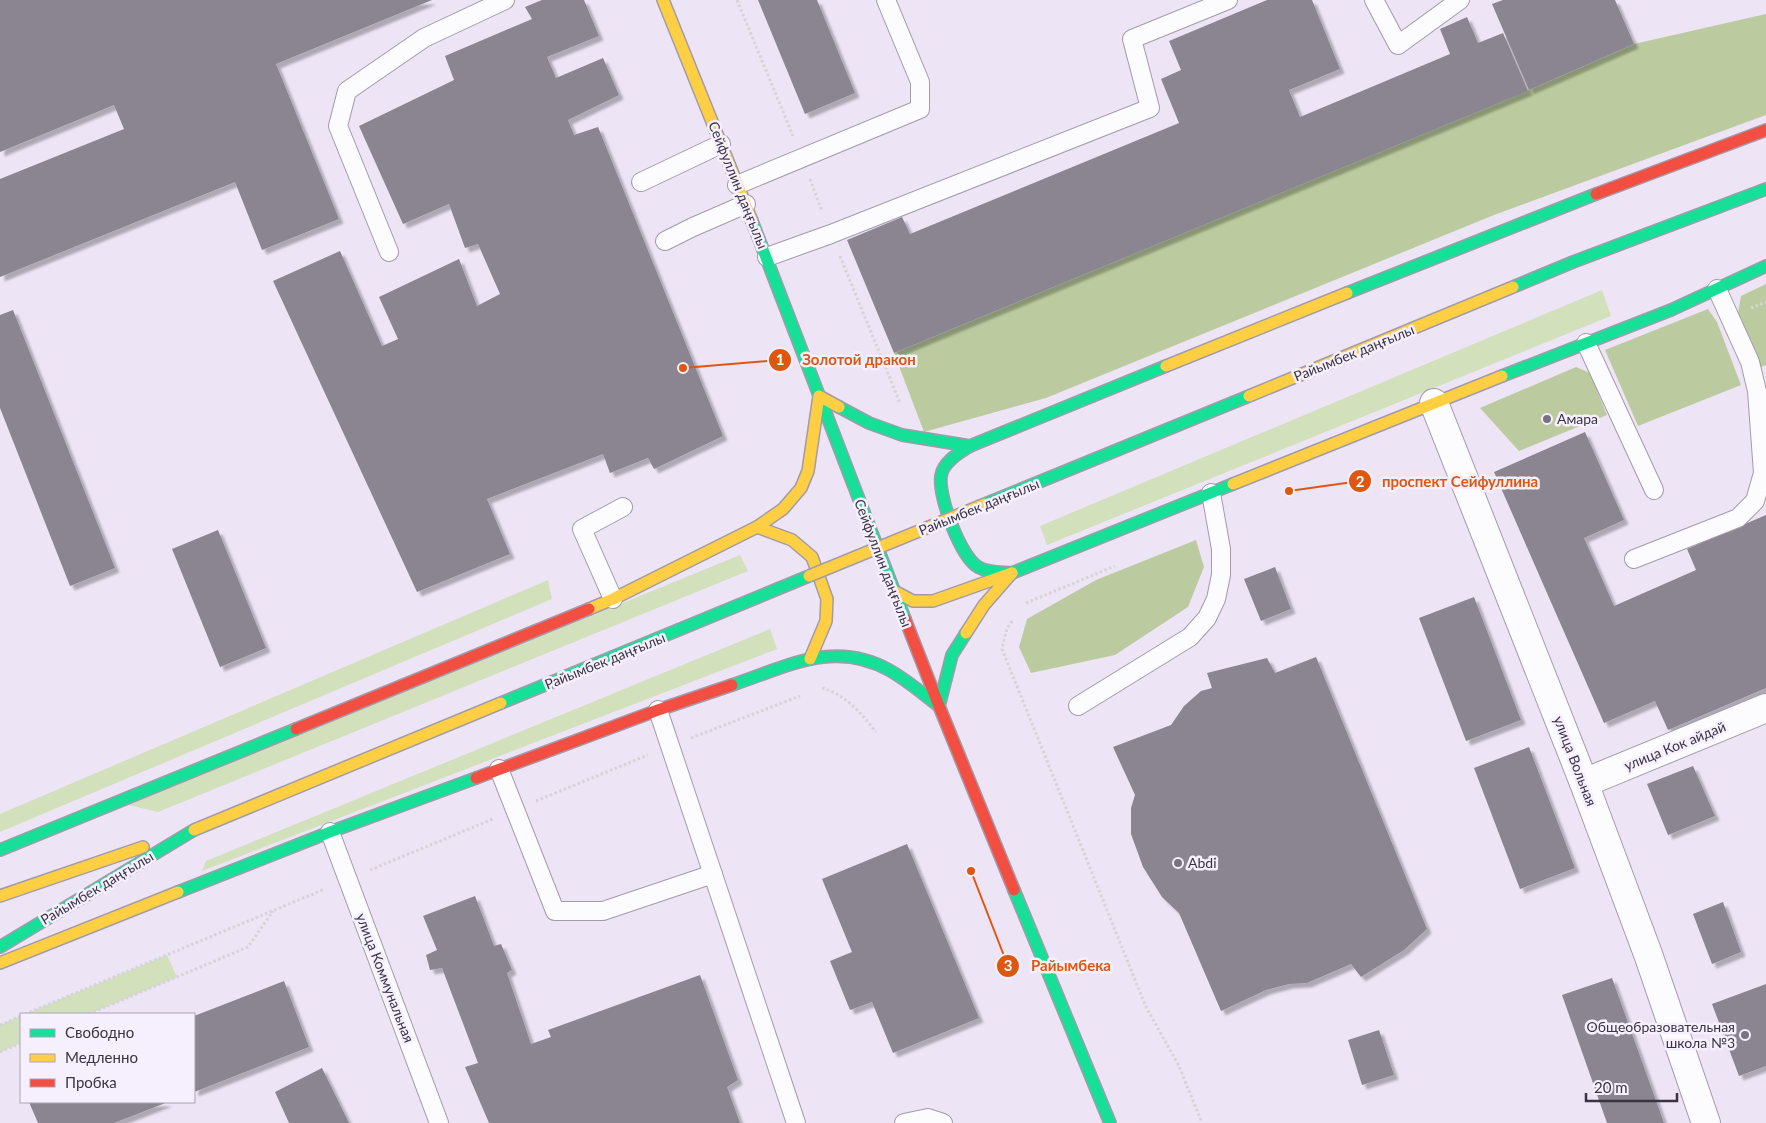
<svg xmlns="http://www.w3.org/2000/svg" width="1766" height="1123" viewBox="0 0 1766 1123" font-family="Lato,sans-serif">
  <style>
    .green { fill: #d2e0bb }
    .forest { fill: #bccb9f }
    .building { fill: #8b8592; filter: url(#shadow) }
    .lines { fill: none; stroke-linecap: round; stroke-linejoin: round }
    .lane-casing { stroke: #a29ba9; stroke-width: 20 }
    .street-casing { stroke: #a29ba9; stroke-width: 30 }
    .fast-casing { stroke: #a29ba9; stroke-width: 14 }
    .slow-casing { stroke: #a29ba9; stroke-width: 14 }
    .jam-casing { stroke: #a29ba9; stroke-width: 14 }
    .path { stroke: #d5d3d8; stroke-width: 3; stroke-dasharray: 2.5 2.5; stroke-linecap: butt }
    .lane { stroke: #fcfbfe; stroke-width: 18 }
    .street { stroke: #fcfbfe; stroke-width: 28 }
    .fast { stroke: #16e098; stroke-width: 11 }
    .slow { stroke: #ffcf43; stroke-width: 11 }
    .jam { stroke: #f24e42; stroke-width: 11 }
    .fast-bridge-casing { stroke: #a29ba9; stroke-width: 14; stroke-linecap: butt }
    .slow-bridge-casing { stroke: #a29ba9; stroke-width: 14; stroke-linecap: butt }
    .fast-bridge { stroke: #16e098; stroke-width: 11 }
    .slow-bridge { stroke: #ffcf43; stroke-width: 11 }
    .poi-dot { fill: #797281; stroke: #f6effe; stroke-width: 2 }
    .labels { text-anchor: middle; stroke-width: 5; stroke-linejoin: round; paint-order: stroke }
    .street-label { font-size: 14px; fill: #3a3442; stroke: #f6effe }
    .poi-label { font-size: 14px; fill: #3a3442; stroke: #f6effe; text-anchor: start }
    .leader { fill: none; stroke: #df570f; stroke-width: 2 }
    .callout-dot { fill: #df570f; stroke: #f6effe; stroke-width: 2 }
    .mark-label { font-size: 15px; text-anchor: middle; font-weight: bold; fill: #fff }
    .callout-label { font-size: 15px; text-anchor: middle; font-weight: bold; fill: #df570f; stroke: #f6effe; stroke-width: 5; stroke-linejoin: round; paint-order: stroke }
  </style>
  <defs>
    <filter id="shadow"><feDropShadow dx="4.5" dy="4.5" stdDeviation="1" flood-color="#0004"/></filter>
  </defs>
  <rect width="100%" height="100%" fill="#ede5f6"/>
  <!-- green -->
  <g class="green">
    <polygon points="1602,290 1611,316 1047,545 1040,526"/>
    <polygon points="740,555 748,571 158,812 129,805"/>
    <polygon points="548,580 552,599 0,832 0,814"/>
    <polygon points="770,629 777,649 202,871 206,861"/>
    <polygon points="167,955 177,977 89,1014 25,1014"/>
    <polygon points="21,1016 21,1043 0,1052 0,1025"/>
  </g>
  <!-- forest -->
  <g class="forest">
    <polygon points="1766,14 1766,115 1494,215 1046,398 924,432 894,353 1529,90 1634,44"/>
    <polygon points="1766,284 1766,365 1761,367 1738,313 1741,296"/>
    <polygon points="1708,309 1717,322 1741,385 1638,426 1605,350"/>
    <polygon points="1576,367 1590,373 1607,415 1519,451 1480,408"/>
    <polygon points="1196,540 1204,567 1188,607 1115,655 1031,673 1019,647 1027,619 1096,580"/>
  </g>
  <!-- building -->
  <g class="building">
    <polygon points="0,0 432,0 276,64 339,219 262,250 235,182 0,277 0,179 124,129 114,105 0,152"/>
    <polygon points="542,0 584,0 599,36 547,57 556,78 603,58 619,95 568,120 574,135 598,127 723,436 654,469 648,458 610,473 603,454 487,499 510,554 417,592 273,281 340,251 382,346 398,339 379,297 459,259 477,306 500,294 478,244 465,248 449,204 403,224 359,126 454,80 445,56 532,19 525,7"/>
    <polygon points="758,0 817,0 855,93 805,114"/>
    <polygon points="1267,0 1312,0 1340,69 1289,90 1300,117 1450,54 1440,29 1467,17 1478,43 1503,33 1528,91 894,353 847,240 902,217 910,234 1179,123 1161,79 1181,70 1169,41"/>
    <polygon points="1503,0 1615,0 1634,44 1529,90 1492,4"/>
    <polygon points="13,310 115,568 70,586 0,408 0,315"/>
    <polygon points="1585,432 1624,520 1584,538 1614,606 1696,570 1687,549 1766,515 1766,688 1668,730 1655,701 1604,723 1494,472"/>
    <polygon points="218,530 266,648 220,667 172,549"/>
    <polygon points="1275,567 1291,609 1261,621 1244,579"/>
    <polygon points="1474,597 1521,720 1466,741 1419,618"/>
    <polygon points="1316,657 1427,929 1404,950 1361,977 1351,964 1307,983 1289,984 1266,990 1221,1011 1179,913 1162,897 1143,867 1131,834 1131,808 1135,795 1113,747 1171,725 1184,706 1201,691 1212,688 1207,673 1267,658 1275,673"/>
    <polygon points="1529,747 1575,868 1520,889 1474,768"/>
    <polygon points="1693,766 1715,816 1668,835 1647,784"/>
    <polygon points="907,844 979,1018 893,1053 872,1002 850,1010 830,961 852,952 822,879"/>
    <polygon points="475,896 494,946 501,944 512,970 507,973 531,1044 551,1037 548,1030 700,975 738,1080 727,1087 740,1123 489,1123 465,1067 478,1063 442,968 430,970 426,955 437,950 423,916"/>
    <polygon points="1723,902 1741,952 1712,964 1693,914"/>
    <polygon points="1612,978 1664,1123 1607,1123 1562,995"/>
    <polygon points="284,981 309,1047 194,1092 194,1016"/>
    <polygon points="1766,984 1766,1066 1739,1076 1712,1004"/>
    <polygon points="1379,1030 1394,1075 1362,1085 1348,1040"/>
    <polygon points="322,1068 349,1123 289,1123 275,1092"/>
    <polygon points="29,1102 168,1102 114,1123 38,1123"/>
  </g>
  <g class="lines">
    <defs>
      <g id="lane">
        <polyline points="1374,0 1398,45 1460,0"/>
        <polyline points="641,182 721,144"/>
        <polyline points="737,185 920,109 920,82 886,0"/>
        <polyline points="665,241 693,227 746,204"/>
        <polyline points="389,252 338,126 347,91 424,38 505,0"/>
        <polyline points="767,257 831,234 1150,108 1132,39 1228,0"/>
        <polyline points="1586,343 1654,490"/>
        <polyline points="1634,559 1738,518 1755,501 1763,473 1757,391 1750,362 1717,289"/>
        <polyline points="613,599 582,529 623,507"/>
        <polyline points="1078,706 1190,637 1207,618 1216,599 1221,575 1221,549 1211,493"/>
        <polyline points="658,710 796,1123"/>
        <polyline points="499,769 555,911 603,911 713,874"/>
        <polyline points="330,832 439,1123"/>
        <polyline points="904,1123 928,1118 943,1123"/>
      </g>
      <g id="street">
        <polyline points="1434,403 1584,783 1648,954 1706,1123"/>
        <polyline points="1584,783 1766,708"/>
      </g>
      <g id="fast">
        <polyline points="752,221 905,619"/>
        <polyline points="1573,262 1766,189"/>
        <polyline points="1347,293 1596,194"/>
        <polyline points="1502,376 1671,310 1766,266"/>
        <polyline points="839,407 869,423 902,435 970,446 1166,366"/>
        <path d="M970 446C959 453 943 462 941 476 938 496 960 556 978 567 988 573 1001 572 1012 573L1233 484"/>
        <path d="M732 685C786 667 834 639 889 670 907 680 923 694 939 706L952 655 966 633"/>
        <polyline points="0,850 296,729"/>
        <polyline points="1014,890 1110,1123"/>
        <polyline points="178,892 330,832 476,778"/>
        <polyline points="0,947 194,830"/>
      </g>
      <g id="slow">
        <polyline points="663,0 752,221"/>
        <polyline points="1166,366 1347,293"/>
        <polyline points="1233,484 1502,376"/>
        <polyline points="757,527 792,540 812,557 827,599 826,621 810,659"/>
        <polyline points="894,591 913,601 933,601 1012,573"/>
        <polyline points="589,609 613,599 757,527 783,509 801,488 808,471 819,396 839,407"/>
        <polyline points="966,633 984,605 1012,573"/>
        <polyline points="0,896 143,847"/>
        <polyline points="0,963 178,892"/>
      </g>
      <g id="jam">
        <polyline points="1596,194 1766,130"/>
        <polyline points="905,619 939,706 1014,890"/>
        <polyline points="296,729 589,609"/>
        <polyline points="476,778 658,710 732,685"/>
      </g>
    </defs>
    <!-- lane casing -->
    <use href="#lane" class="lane-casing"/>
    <!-- street casing -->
    <use href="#street" class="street-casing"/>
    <!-- fast casing -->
    <use href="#fast" class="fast-casing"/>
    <!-- slow casing -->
    <use href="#slow" class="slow-casing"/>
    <!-- jam casing -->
    <use href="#jam" class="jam-casing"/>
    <!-- path -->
    <g class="path">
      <polyline points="737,0 793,136"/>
      <polyline points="810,179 822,211"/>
      <polyline points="840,256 900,403"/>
      <polyline points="1751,308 1766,302"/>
      <polyline points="1026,603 1115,566"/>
      <polyline points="1012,621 1007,628 1002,649 1146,1007 1179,1066 1202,1123"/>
      <path d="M822 688C846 695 861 713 876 732"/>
      <polyline points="691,738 800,696"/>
      <polyline points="536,801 648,755"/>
      <polyline points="370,870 493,819"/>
      <polyline points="25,1014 325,889"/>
      <polyline points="89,1014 248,947 273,911"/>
      <polyline points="0,1025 21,1016"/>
      <polyline points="0,1052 21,1043"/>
    </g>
    <!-- lane -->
    <use href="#lane" class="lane"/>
    <!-- street -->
    <use href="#street" class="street"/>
    <!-- fast -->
    <use href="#fast" class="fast"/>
    <!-- slow -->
    <use href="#slow" class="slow"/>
    <!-- jam -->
    <use href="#jam" class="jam"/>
    <defs>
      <g id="fast-bridge">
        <polyline points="1513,287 1573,262"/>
        <polyline points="985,504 1249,396"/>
        <polyline points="501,703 809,576"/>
      </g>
      <g id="slow-bridge">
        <polyline points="1249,396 1513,287"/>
        <polyline points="809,576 985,504"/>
        <polyline points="194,830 501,703"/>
      </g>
    </defs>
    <!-- fast-bridge casing -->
    <use href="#fast-bridge" class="fast-bridge-casing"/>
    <!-- slow-bridge casing -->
    <use href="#slow-bridge" class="slow-bridge-casing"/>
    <!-- fast-bridge -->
    <use href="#fast-bridge" class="fast-bridge"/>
    <!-- slow-bridge -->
    <use href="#slow-bridge" class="slow-bridge"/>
  </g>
  <!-- markers -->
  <g class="poi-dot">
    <circle cx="1547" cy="419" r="5"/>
    <circle cx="1178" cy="863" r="5"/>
    <circle cx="1745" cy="1035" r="5"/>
  </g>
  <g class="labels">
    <!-- street labels -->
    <g class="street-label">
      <text transform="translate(738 185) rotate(68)" y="5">Сейфуллин даңғылы</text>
      <text transform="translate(1354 353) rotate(-22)" y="5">Райымбек даңғылы</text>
      <text transform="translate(979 507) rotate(-22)" y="5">Райымбек даңғылы</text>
      <text transform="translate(883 563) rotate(69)" y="5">Сейфуллин даңғылы</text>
      <text transform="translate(605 661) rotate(-22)" y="5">Райымбек даңғылы</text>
      <text transform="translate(1675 746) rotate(-22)" y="5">улица Кок айдай</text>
      <text transform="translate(1575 761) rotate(69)" y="5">улица Вольная</text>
      <text transform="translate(97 888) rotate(-31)" y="5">Райымбек даңғылы</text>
      <text transform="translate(385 978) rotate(69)" y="5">улица Коммунальная</text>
    </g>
    <!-- poi labels -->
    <g class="poi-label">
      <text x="1557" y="424">Амара</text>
      <text x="1188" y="868">Abdi</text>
      <text x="1735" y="1032" text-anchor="end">Общеобразовательная<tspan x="1735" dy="16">школа №3</tspan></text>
    </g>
  </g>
  <!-- callouts -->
  <path class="leader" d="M683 368L780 360M1289 491L1360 481M971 871L1008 966"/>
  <g class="callout-dot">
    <circle cx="683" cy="368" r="5"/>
    <circle cx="1289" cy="491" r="5"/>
    <circle cx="971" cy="871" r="5"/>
    <circle cx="780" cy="360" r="12"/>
    <circle cx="1360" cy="481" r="12"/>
    <circle cx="1008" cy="966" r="12"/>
  </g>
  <g class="mark-label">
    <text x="780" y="365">1</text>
    <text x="1360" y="487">2</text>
    <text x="1008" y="971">3</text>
  </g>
  <g class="callout-label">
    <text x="859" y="365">Золотой дракон</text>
    <text x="1460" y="487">проспект Сейфуллина</text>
    <text x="1071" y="971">Райымбека</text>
  </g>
  <!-- legend -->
  <rect x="20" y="1013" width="175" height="90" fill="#f6effe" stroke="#aba4b3"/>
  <rect x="30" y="1029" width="25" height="8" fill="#16e098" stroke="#aba4b3"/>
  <text x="65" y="1038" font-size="15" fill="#3a3442">Свободно</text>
  <rect x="30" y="1054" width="25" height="8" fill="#ffcf43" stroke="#aba4b3"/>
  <text x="65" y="1063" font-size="15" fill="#3a3442">Медленно</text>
  <rect x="30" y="1079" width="25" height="8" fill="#f24e42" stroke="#aba4b3"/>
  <text x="65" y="1088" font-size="15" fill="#3a3442">Пробка</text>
  <!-- scale -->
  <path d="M1586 1093v8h91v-8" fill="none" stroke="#3a3442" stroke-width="2.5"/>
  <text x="1594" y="1093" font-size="15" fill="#3a3442" stroke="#f6effe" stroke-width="4" paint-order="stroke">20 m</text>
</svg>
